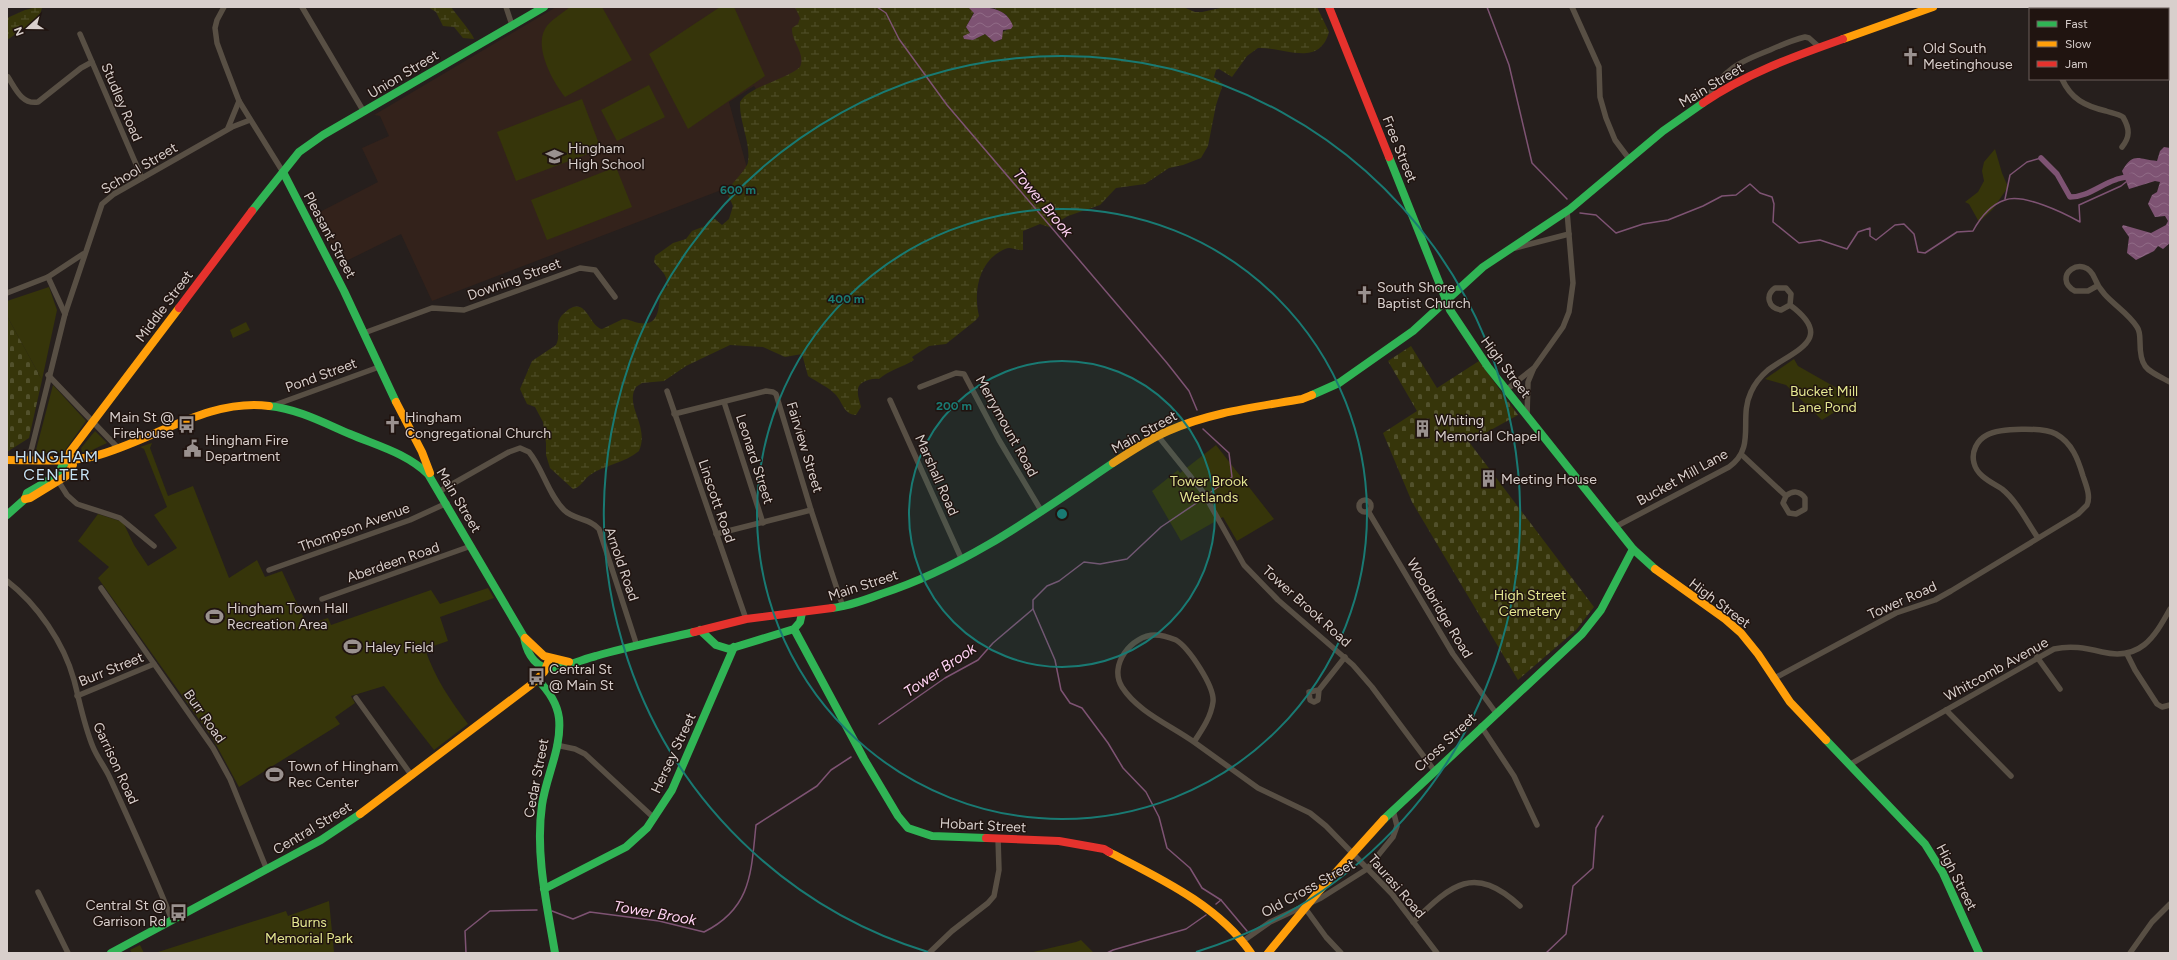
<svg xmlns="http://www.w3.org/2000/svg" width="2177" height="960" viewBox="0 0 2177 960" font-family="Figtree,sans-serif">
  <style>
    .built { fill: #33221b }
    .green { fill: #36350a }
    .wetland { fill: url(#wetland-marsh) }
    .cemetery { fill: url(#cemetery-stones) }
    .water { fill: url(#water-waves) }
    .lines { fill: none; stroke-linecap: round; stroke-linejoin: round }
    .stream { stroke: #7e5373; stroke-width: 1.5 }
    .canal { stroke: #7e5373; stroke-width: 5.5 }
    .street { stroke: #584f44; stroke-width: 5.5 }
    .fast { stroke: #30b455; stroke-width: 8 }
    .slow { stroke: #ff9f0a; stroke-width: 8 }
    .jam { stroke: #e5322d; stroke-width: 8 }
    .ring { fill: none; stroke: #197a73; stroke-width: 2 }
    .labels { text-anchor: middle; stroke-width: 3; stroke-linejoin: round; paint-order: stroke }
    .poi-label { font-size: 14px; fill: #d8cfcc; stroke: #201410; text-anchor: start }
    .street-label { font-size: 14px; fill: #d8cfcc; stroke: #201410 }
    .park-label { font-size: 14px; fill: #e4e791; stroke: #201410 }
    .water-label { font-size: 15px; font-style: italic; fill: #fed2f3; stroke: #201410 }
    .quarter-label { font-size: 16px; letter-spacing: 1px; fill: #c6e3f5; stroke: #201410 }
    .centre { fill: #197a73; stroke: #201410; stroke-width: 2 }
    .ring-label { font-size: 12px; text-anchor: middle; font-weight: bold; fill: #197a73; stroke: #201410; stroke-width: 3; stroke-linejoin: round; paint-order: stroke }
  </style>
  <defs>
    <pattern id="wetland-marsh" width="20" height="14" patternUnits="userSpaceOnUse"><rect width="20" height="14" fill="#36350a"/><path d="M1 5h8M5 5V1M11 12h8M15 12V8" fill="none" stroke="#52512c"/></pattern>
    <pattern id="cemetery-stones" width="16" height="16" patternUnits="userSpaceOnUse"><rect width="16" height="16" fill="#36350a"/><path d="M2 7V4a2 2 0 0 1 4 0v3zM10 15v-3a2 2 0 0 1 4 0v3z" fill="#52512c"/></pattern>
    <pattern id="water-waves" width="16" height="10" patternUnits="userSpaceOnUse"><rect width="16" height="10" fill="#7e5373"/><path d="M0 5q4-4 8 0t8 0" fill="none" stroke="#906b86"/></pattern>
  </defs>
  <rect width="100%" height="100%" fill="#261f1d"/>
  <!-- built -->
  <polygon class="built" points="556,7 837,7 800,159 754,86 729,102 750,179 432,301 401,234 340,264 314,215 378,182 362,148 389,136 380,116 374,115"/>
  <!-- green -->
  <g class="green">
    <path d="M570 7H602L632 60 565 97C553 82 534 48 545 29 549 21 563 13 570 7Z"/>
    <polygon points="720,7 734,7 765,76 688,129 649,54"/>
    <polygon points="649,85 665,117 617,141 601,110"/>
    <polygon points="582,99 601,149 516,181 497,132"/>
    <polygon points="1995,149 2002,173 2008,187 1993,209 1979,222 1969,204 1965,202 1978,192 1984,181 1982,171 1984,162"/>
    <polygon points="616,167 632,207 547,240 531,200"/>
    <polygon points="49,287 57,310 42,380 7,316 7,301"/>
    <polygon points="246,322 250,330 233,338 230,330"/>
    <polygon points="1794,359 1798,366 1856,399 1822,420 1786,385 1765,379"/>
    <polygon points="53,385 86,421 63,453 38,453 36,450"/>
    <polygon points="95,431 107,443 88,452 82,452 81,448"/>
    <path d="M152 443 150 448 168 496 193 486 229 578 257 560 265 577 282 571 307 625 328 618 331 625 431 590 440 604 488 588 494 598 440 617 448 641 425 649C435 678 450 700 468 724L434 750 384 686 351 696 355 703 335 717 340 724 239 787 213 739 98 578 109 567 78 541 98 514 123 522 134 545 148 566 177 548 154 515 167 507 144 449 140 447Z"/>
    <polygon points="1216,445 1274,519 1237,541 1223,517 1181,541 1152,491 1178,470 1180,473"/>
    <polygon points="329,901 334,952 332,953 155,953 286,911 288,916"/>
    <polygon points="1081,940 1094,953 1029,953 1076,942"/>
    <polygon points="140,945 144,953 132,953 130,950"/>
  </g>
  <!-- wetland -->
  <g class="wetland">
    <polygon points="37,7 42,8 39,18 7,40 7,18 25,10"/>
    <path d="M428 7H451C455 13 474 35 474 39L463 38 454 27 443 26 436 12Z"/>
    <path d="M795 7H968L974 12 966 27 970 33 963 38 973 40 985 34 994 42 1001 40 1002 32 1007 30V15L992 7H1183L1195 12H1202L1225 7H1317L1329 32C1319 68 1285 47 1258 48L1247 56 1232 77 1219 69 1216 70 1214 77 1223 84 1216 105 1208 146 1201 158 1183 165 1169 168 1145 184 1116 188 1100 205 1068 216 1049 227 1040 224 1023 231V250C1017 251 1011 246 1005 249 979 260 973 291 979 316L976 320 946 344 929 346 912 357 914 360C903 367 889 370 879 379 873 378 858 381 858 390 857 395 860 402 861 407L856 415C843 414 843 402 835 394 828 387 817 382 808 376L802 354 785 357 763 347 730 345 686 366 664 381 642 383 636 387C624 406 650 426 639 451 625 463 604 465 590 475 584 479 580 488 573 489L550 468 546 455V443L543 422 535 407 527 404 520 389 532 361 556 345C561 336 555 326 560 318 562 314 566 312 569 309 587 298 589 326 602 329L623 319C629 319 633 322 639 323 660 327 659 306 660 292L667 287C668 274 661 271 654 262L655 256 673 243 686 239 692 231 705 226 709 220 715 219 722 225 729 219 733 206 728 195V190C732 183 747 169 748 162 751 142 739 122 740 102 749 86 784 81 800 67 806 53 791 42 792 28L798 24 800 18Z"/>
  </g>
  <!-- cemetery -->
  <g class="cemetery">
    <polygon points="7,316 42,380 29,438 7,452"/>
    <polygon points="1411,346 1437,388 1479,361 1518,415 1469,442 1594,607 1576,630 1518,680 1412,502 1383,433 1417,411 1388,361"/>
  </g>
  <!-- water -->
  <g class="water">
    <path d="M968 7C985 7 1006 6 1013 26L1011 29 1003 30 1002 39 994 42 985 34 973 40 964 39 963 36 970 33 966 27 974 13Z"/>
    <path d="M2164 147 2170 148V243L2163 249 2158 246 2154 251 2136 260 2127 253 2129 237 2122 227 2123 225 2151 233 2166 225 2168 221 2165 216 2155 217 2148 204 2152 195 2157 192 2160 182 2155 181 2129 189 2122 171C2134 151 2139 160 2157 161L2160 151Z"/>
  </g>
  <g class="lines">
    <!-- stream -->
    <g class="stream">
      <polyline points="877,7 886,13 899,39 947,105 1167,363 1189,391 1197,410"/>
      <polyline points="1487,7 1509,65 1532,163 1567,199"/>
      <polyline points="2005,199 2010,175 2027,162 2041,158"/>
      <path d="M1580 213 1596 215 1616 233 1643 224 1668 220 1703 206 1722 196 1736 195 1750 184 1760 193 1772 197 1774 204 1773 222 1799 243 1820 240 1847 249 1858 232 1870 228V236L1876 240 1895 225 1904 224 1914 234 1918 252 1925 253 1957 232 1973 231C1980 218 1990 205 2005 200 2023 193 2064 213 2080 222L2079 205 2121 186 2126 182"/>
      <polyline points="1203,429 1229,453 1232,477 1211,492"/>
      <polyline points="1033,609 1055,660 1061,690 1070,703 1082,708 1108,743 1123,768 1146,792 1159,817 1167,848 1190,868 1202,888 1221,900 1247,931"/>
      <polyline points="879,724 945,678 978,660 993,643 1033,609 1033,600 1047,586 1059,581 1084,562 1100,564 1127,559 1161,527 1198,502"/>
      <polyline points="1216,904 1221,900"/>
      <path d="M552 911 573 919 590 912 659 921 704 932C752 908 751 872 756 825L817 786 831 770 851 757"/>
      <polyline points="466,953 465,931 490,911 537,910"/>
      <polyline points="1107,953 1113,950 1186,929 1206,915"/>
      <polyline points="1546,953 1566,934 1573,886 1593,868 1596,828 1603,816"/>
    </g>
    <!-- canal -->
    <path class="canal" d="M2041 158 2057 174 2070 197C2087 197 2100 185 2115 180 2120 178 2126 177 2131 176"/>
    <!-- street -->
    <g class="street">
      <polyline points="224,7 217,20 215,28 217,43 224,62 239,101 283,172"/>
      <polyline points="302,7 364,112"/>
      <polyline points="506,7 512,25"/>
      <polyline points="1572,7 1599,67 1600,97 1606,118 1615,140 1630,160"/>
      <polyline points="2034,7 2035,9"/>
      <polyline points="80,34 142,178"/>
      <path d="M8 77C15 88 22 105 38 102L81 68 92 62"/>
      <path d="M2062 79C2071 99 2085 106 2106 111 2112 113 2118 114 2123 117 2130 129 2130 137 2122 147"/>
      <path d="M1706 100C1723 69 1739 62 1770 50 1781 45 1793 40 1805 37L1809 38 1818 46"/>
      <polyline points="228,128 239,101"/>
      <polyline points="1515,248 1569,234"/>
      <polyline points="48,277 65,314"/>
      <path d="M2097 286 2088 291H2075C2050 277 2084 251 2095 279 2103 300 2126 309 2137 327 2140 331 2140 337 2140 342 2140 369 2147 370 2170 382"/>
      <polyline points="7,293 48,277 83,254"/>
      <polyline points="364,333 432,308 464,310 580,268 595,270 615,297"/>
      <polyline points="48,375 118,448"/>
      <polyline points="920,387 956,373 964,374 999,440 1042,512"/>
      <polyline points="1506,390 1534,368 1563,327 1569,312 1573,283 1567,211"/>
      <polyline points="667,391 746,619"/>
      <polyline points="890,400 962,560"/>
      <polyline points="724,402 763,523"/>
      <polyline points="272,406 379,367"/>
      <polyline points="674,414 766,391 773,392 776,394 811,510 843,607"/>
      <polyline points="1527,416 1528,382 1533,370"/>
      <polyline points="1158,436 1203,492 1244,565 1278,600 1353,665 1372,687 1434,770"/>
      <path d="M1742 455 1786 496 1783 503 1789 513 1796 514 1805 509V498C1800 491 1793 490 1786 496"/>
      <polyline points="29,459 65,314 102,204 114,194 232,127 250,120"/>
      <polyline points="57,479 67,495 77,504 120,518 154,546"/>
      <path d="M440 491 509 452 520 448 529 452C543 469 548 494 564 510 574 520 590 518 599 529L637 646"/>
      <circle cx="1365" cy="506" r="6"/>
      <polyline points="1368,511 1453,654 1496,713"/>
      <path d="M1615 527 1729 467C1757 447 1738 419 1751 392 1755 383 1761 376 1768 370 1795 350 1836 339 1790 305L1781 310C1768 308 1765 295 1775 288H1786L1791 294 1790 305"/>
      <polyline points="716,534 811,510"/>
      <polyline points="269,570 410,520 447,503"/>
      <path d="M7 581C37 604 64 643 74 680 80 703 84 725 93 747 97 757 104 766 109 776 131 824 153 872 172 920"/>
      <polyline points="101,588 213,748 230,779 267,870"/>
      <polyline points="322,599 471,546"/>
      <polyline points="2127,654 2135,670 2157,704 2162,707 2170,705"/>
      <polyline points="2037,657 2060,689"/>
      <path d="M1773 679 1896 613 1935 600 1951 591 2078 514 2087 505C2091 496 2086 485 2083 476 2078 459 2072 443 2056 434 2043 427 2000 428 1987 435 1977 440 1971 452 1974 463 1977 476 1991 482 2002 489 2017 501 2027 522 2038 538"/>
      <polyline points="1319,690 1318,700 1314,702 1310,700 1309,692 1319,690 1345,657"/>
      <polyline points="77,696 154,664"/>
      <polyline points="356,698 412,776"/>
      <polyline points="1946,710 2011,776"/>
      <polyline points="1481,726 1514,776 1537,825"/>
      <path d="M1194 742C1170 725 1138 712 1122 687 1108 665 1132 635 1155 635 1161 635 1171 638 1176 640 1189 648 1215 687 1213 702 1211 717 1202 730 1194 742L1258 788 1310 813 1326 826 1392 894 1437 953"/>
      <polyline points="556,745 575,749 585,754 654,818"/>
      <path d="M1849 765 2054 649C2071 645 2085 648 2102 652 2140 661 2154 638 2170 609"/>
      <polyline points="38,892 68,953"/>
      <polyline points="1305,908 1326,937 1341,953"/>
      <path d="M1413 922C1452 884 1474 864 1520 906"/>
      <polyline points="1243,941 1270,922 1321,898 1367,869 1393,837 1397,826 1393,810"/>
      <polyline points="929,953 952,931 988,903 994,896 999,870 998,838"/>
      <polyline points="2130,953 2152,922 2170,904"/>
    </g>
    <!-- fast -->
    <g class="fast">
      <polyline points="1389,157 1450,310 1488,367 1633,549 1655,569"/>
      <polyline points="283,172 344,291 396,402"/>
      <polyline points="252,211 299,152 323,135 544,7"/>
      <polyline points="1312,395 1339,383 1413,331 1483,267 1570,209 1663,131 1703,103"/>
      <path d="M269 406C298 409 324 423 350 434 378 446 406 453 428 474L524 637C526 649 532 664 546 668 557 671 583 659 596 656 628 647 661 640 694 632"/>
      <polyline points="7,515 25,499 27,493 58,475 62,466 69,459"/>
      <path d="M832 608C849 606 865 600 881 594 967 566 1039 513 1113 463"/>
      <polyline points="794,629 864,759 898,816 908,828 932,836 986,838"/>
      <polyline points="700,630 716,645 729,649 794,629 800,622 802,613"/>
      <path d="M537 679C548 690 557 702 559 718 562 748 546 776 542 805 535 854 547 905 555 953"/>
      <polyline points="1826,740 1925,844 1943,873 1979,953"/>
      <polyline points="1384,819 1582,634 1601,610 1633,549"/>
      <polyline points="544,889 626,847 647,828 672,790 734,647"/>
      <polyline points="111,953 321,840 360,814"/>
    </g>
    <!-- slow -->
    <g class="slow">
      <polyline points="1843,39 1933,7"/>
      <polyline points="396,402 422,452 430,473"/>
      <polyline points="69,459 70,452 179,308"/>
      <path d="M7 460C36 460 67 463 95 456 152 441 208 398 269 406"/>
      <path d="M1113 463C1130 452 1149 439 1168 431 1211 412 1257 407 1302 399L1312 395"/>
      <polyline points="25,499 30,498 66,476 73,465 69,459"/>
      <polyline points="1655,569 1725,619 1741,633 1758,654 1790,702 1826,740"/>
      <polyline points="525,638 544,656 569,662"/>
      <polyline points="360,814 532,684 544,672 549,660"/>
      <path d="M1109 852C1159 878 1218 905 1251 953"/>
      <polyline points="1268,953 1319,891 1384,819"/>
    </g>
    <!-- jam -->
    <g class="jam">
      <polyline points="1329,7 1389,157"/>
      <path d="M1703 103C1745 74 1795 56 1843 39"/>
      <polyline points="179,308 252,211"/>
      <polyline points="694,632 746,619 832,608"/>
      <polyline points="986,838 1059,841 1104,849 1109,852"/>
    </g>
  </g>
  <!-- distance rings -->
  <circle cx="1062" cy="514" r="153" fill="#197a73" fill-opacity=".12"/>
  <g class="ring">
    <circle cx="1062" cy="514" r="153"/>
    <circle cx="1062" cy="514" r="305"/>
    <path d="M928 952A458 458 0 1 1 1196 952"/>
  </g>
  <!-- icons -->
  <defs>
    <symbol id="church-bare" viewBox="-9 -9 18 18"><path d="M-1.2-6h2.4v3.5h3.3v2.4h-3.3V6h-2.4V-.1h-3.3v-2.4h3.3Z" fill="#9a918f" stroke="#201410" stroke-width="2.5" paint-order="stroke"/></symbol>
    <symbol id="school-bare" viewBox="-9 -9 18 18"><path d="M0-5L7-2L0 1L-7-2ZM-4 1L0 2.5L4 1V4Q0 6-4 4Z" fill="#9a918f" stroke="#201410" stroke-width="2.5" paint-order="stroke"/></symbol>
    <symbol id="bus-bare" viewBox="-9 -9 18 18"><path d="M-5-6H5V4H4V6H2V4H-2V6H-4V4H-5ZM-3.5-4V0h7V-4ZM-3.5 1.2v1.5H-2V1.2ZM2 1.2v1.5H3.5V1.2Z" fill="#9a918f" stroke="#201410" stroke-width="2.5" paint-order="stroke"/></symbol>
    <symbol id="building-bare" viewBox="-9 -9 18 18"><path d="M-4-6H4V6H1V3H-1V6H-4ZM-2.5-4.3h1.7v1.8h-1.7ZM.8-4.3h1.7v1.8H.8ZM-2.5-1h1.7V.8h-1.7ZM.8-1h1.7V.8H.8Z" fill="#9a918f" stroke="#201410" stroke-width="2.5" paint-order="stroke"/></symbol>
    <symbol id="civic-bare" viewBox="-9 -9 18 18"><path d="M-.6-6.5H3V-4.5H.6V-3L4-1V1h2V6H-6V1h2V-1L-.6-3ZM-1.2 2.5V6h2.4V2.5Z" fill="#9a918f" stroke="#201410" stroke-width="2.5" paint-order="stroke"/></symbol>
    <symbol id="stadium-bare" viewBox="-9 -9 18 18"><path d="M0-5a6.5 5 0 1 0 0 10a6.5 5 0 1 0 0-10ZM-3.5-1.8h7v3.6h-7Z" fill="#9a918f" stroke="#201410" stroke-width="2.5" paint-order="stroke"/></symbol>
  </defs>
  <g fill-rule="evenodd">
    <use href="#church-bare" x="1898" y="44" width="25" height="25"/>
    <use href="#school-bare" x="542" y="144" width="25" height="25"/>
    <use href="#church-bare" x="1352" y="282" width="25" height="25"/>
    <use href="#bus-bare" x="174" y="412" width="25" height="25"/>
    <use href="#church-bare" x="380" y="412" width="25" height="25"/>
    <use href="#building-bare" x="1410" y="416" width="25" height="25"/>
    <use href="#civic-bare" x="180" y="436" width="25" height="25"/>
    <use href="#building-bare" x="1476" y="466" width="25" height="25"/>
    <use href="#stadium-bare" x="202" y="604" width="25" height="25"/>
    <use href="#stadium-bare" x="340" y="634" width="25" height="25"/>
    <use href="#bus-bare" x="524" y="664" width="25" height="25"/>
    <use href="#stadium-bare" x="262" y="762" width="25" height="25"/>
    <use href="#bus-bare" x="166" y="900" width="25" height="25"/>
  </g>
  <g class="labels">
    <!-- poi labels -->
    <g class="poi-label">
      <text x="1923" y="53">Old South<tspan x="1923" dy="16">Meetinghouse</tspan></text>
      <text x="568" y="153">Hingham<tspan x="568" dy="16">High School</tspan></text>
      <text x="1377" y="292">South Shore<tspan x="1377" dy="16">Baptist Church</tspan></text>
      <text x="174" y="422" text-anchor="end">Main St @<tspan x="174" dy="16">Firehouse</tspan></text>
      <text x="405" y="422">Hingham<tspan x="405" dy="16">Congregational Church</tspan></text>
      <text x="1435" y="425">Whiting<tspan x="1435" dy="16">Memorial Chapel</tspan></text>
      <text x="205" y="445">Hingham Fire<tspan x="205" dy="16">Department</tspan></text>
      <text x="1501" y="484">Meeting House</text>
      <text x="227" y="613">Hingham Town Hall<tspan x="227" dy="16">Recreation Area</tspan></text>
      <text x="365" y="652">Haley Field</text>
      <text x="549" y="674">Central St<tspan x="549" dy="16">@ Main St</tspan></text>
      <text x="288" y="771">Town of Hingham<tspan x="288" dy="16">Rec Center</tspan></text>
      <text x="166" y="910" text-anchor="end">Central St @<tspan x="166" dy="16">Garrison Rd</tspan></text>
    </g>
    <!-- street labels -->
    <g class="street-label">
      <text transform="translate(403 74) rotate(-31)" y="5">Union Street</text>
      <text transform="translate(1711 85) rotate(-31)" y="5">Main Street</text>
      <text transform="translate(122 102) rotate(67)" y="5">Studley Road</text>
      <text transform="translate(1400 149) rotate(68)" y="5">Free Street</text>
      <text transform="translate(139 168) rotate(-31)" y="5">School Street</text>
      <text transform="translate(330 235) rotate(62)" y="5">Pleasant Street</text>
      <text transform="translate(514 279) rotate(-20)" y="5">Downing Street</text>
      <text transform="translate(164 306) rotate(-53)" y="5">Middle Street</text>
      <text transform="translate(1506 367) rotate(53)" y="5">High Street</text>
      <text transform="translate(321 375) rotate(-20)" y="5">Pond Street</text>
      <text transform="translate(1007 426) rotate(61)" y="5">Merrymount Road</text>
      <text transform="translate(1144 432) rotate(-29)" y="5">Main Street</text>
      <text transform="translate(805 447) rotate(73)" y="5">Fairview Street</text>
      <text transform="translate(755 459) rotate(72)" y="5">Leonard Street</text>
      <text transform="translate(937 475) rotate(66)" y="5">Marshall Road</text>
      <text transform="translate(1682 477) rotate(-29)" y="5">Bucket Mill Lane</text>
      <text transform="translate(459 500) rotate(59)" y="5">Main Street</text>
      <text transform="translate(717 501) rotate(71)" y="5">Linscott Road</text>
      <text transform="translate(354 527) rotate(-20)" y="5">Thompson Avenue</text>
      <text transform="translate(393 562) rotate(-19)" y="5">Aberdeen Road</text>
      <text transform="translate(622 564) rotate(71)" y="5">Arnold Road</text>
      <text transform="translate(863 585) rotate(-18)" y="5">Main Street</text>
      <text transform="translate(1902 600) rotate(-24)" y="5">Tower Road</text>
      <text transform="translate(1720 603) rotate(37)" y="5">High Street</text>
      <text transform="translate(1307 606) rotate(42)" y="5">Tower Brook Road</text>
      <text transform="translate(1440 608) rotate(59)" y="5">Woodbridge Road</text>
      <text transform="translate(111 669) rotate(-22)" y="5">Burr Street</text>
      <text transform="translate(1996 669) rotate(-29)" y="5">Whitcomb Avenue</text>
      <text transform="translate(205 716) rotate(55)" y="5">Burr Road</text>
      <text transform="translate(1445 742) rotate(-43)" y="5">Cross Street</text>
      <text transform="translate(673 753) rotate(-65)" y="5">Hersey Street</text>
      <text transform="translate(116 763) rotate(65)" y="5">Garrison Road</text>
      <text transform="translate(536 778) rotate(-79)" y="5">Cedar Street</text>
      <text transform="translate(983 825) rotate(3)" y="5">Hobart Street</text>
      <text transform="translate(312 828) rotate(-31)" y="5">Central Street</text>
      <text transform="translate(1957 877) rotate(63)" y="5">High Street</text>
      <text transform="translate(1397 886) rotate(49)" y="5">Taurasi Road</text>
      <text transform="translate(1308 888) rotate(-29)" y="5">Old Cross Street</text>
    </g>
    <!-- park labels -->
    <g class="park-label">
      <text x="1824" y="396">Bucket Mill<tspan x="1824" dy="16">Lane Pond</tspan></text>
      <text x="1209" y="486">Tower Brook<tspan x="1209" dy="16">Wetlands</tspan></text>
      <text x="1530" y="600">High Street<tspan x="1530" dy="16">Cemetery</tspan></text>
      <text x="309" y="927">Burns<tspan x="309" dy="16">Memorial Park</tspan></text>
    </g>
    <!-- water labels -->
    <g class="water-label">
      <text transform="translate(1043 203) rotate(50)" y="5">Tower Brook</text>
      <text transform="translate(940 670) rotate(-34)" y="5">Tower Brook</text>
      <text transform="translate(655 913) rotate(10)" y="5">Tower Brook</text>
    </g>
    <!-- quarter labels -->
    <g class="quarter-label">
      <text x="57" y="462">HINGHAM<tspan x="57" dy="18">CENTER</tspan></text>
    </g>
  </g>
  <circle cx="1062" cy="514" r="6" class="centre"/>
  <g class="ring-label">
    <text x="738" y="194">600 m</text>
    <text x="846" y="303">400 m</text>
    <text x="954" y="410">200 m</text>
  </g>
  <!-- border -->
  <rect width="2177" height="960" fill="none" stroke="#d8cfcc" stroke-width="16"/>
  <!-- legend -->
  <rect x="2029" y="8" width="140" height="72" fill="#201410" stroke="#6a5f5b"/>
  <rect x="2037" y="21" width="20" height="6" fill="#30b455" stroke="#6a5f5b"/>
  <text x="2065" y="28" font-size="12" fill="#d8cfcc">Fast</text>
  <rect x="2037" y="41" width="20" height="6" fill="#ff9f0a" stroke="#6a5f5b"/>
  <text x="2065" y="48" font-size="12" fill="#d8cfcc">Slow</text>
  <rect x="2037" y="61" width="20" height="6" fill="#e5322d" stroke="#6a5f5b"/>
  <text x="2065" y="68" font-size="12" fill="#d8cfcc">Jam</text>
  <!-- north arrow -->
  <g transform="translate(28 28) rotate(249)" stroke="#201410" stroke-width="3" paint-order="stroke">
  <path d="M0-3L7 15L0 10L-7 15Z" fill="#d8cfcc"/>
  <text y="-6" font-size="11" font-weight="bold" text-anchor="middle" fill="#d8cfcc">N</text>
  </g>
</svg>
